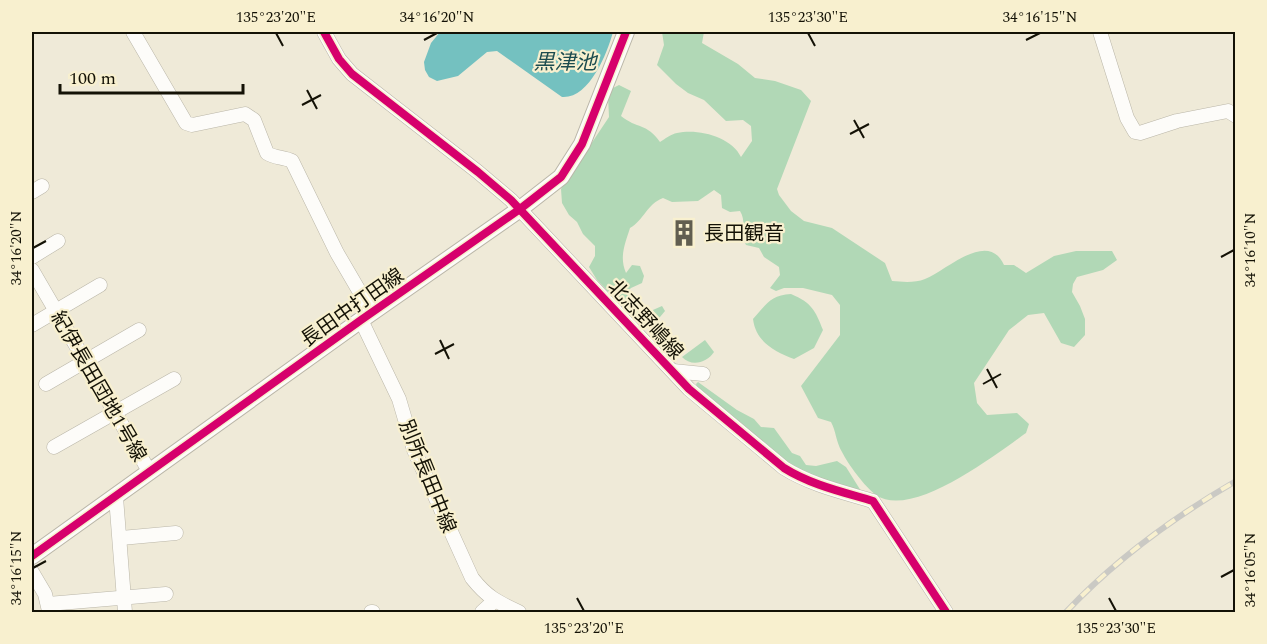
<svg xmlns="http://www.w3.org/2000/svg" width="1267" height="644" viewBox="0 0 1267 644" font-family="Spectral,'Noto Sans JP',serif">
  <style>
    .forest { fill: #b1d8b6 }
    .water { fill: #74c1c0 }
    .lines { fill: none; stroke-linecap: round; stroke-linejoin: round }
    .minor-casing { stroke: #bab6a8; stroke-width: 15 }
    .tertiary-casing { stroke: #bab6a8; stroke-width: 18 }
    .minor { stroke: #fdfcf9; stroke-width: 14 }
    .tertiary { stroke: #fdfcf9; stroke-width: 16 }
    .rail-casing { stroke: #cac9c4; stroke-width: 6 }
    .rail { stroke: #f8f0cf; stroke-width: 4; stroke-dasharray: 11; stroke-linecap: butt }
    .cycleway-casing { stroke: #f8f0cf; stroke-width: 11 }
    .cycleway { stroke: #d6006c; stroke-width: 8 }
    .ticks { fill: none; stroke: #141206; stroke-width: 2 }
    .labels { text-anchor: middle; stroke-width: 4.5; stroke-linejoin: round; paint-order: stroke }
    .poi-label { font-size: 20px; fill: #141206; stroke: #f8f0cf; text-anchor: start }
    .street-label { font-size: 20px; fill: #141206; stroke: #f8f0cf }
    .water-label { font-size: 21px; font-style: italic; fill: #1c4c4f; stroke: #f8f0cf }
    .neatline { fill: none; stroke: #141206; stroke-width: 2 }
    .ticks-label { font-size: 15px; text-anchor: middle; fill: #141206 }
  </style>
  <rect width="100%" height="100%" fill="#efead8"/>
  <!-- forest -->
  <g class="forest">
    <path d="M662 32H704L702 43 738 64 755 78 775 81 801 90 811 101 777 189 779 195 791 211 804 221 832 228 885 263 892 281C903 282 915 283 925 279 946 271 988 229 1004 265H1014L1026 273 1054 256 1076 251H1112L1117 260 1103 270 1077 277 1073 284 1072 292 1080 306 1085 319V335L1074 347 1061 343 1044 313 1028 315 1009 330 974 383 977 403 987 415 1017 413 1029 424 1026 433C996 454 912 520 876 495 865 487 848 464 842 452 836 442 836 431 831 422L818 418 801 386 840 335V305L832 295 803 288H784L776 291 770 288 780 275 779 267 764 257 759 248 746 245C740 234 747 222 740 211L730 212 722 208 721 195 714 190 698 201 672 202 663 198C647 204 644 220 630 228 625 244 619 257 626 273L632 265 640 266 644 276 642 283 631 288 626 293 639 309 646 313 662 306 665 311 655 323 641 326 597 280 589 267 595 256V246L583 234 577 222 569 215 562 203 561 189 609 117 608 96 613 88 619 85 631 91 621 116C637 129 647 123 660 142 665 139 671 134 677 133 698 128 732 137 741 157L752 141 751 126 743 120 726 121 704 100 688 93 676 84 657 65 664 45Z"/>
    <path d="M791 294C812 303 815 310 823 330L814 348 794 359C774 351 756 342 753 319 766 305 770 295 791 294Z"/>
    <path d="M705 340 714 352C707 363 691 367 682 357Z"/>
    <polygon points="698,382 737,410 754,419 761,427 774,428 792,453 800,456 806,465 816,466 837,461 846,467 861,491 841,487 788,466 698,390 696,384"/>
  </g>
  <!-- water -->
  <path class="water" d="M440 32H613C607 54 589 99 562 97L497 51 487 52 458 76 437 81 429 77 425 70 424 62 431 43Z"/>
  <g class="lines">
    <defs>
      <g id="minor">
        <path d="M133 32 186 123 192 125 245 114 254 120 267 153C274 158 284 157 292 161L337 253 372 313"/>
        <path d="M324 32 339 59 352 74 478 172 511 200 689 389 784 468C811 485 843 492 873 501L946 612"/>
        <polyline points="1100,32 1127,118 1135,132 1140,133 1177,121 1228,111 1236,116"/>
        <polyline points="32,192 42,186"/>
        <polyline points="32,257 58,241"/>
        <polyline points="32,270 149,471"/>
        <path d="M361 320 399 399 414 450 472 578C487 597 497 602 519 612"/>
        <polyline points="32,325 100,285"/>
        <polyline points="673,371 703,374"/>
        <polyline points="46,384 139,330"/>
        <polyline points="54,447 174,379"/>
        <polyline points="116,497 125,612"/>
        <polyline points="121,538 176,533"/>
        <polyline points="32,572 45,594 49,611"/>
        <polyline points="48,604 166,594"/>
        <polyline points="371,612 373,612"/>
        <polyline points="482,612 494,601"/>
      </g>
      <polyline id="tertiary" points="32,556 361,320 520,209 561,177 582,144 626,32"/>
    </defs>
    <!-- minor casing -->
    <use href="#minor" class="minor-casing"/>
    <!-- tertiary casing -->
    <use href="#tertiary" class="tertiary-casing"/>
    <!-- minor -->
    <use href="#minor" class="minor"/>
    <!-- tertiary -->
    <use href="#tertiary" class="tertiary"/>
    <defs>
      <path id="rail" d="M1066 612C1115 560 1174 517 1236 481"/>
    </defs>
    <!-- rail casing -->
    <use href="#rail" class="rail-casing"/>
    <!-- rail -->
    <use href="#rail" class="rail"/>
    <defs>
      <g id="cycleway">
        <path d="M324 32 339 59 352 74 478 172 511 200 689 389 784 468C811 485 843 492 873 501L946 612"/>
        <polyline points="32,556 361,320 520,209 561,177 582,144 626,32"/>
      </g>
    </defs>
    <!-- cycleway casing -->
    <use href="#cycleway" class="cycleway-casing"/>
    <!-- cycleway -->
    <use href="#cycleway" class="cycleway"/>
  </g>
  <!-- ticks -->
  <path class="ticks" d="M276 33 283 46M808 33 815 46M424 40 437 33M1026 40 1040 33M307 90 317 109M302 105 321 95M854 120 864 138M850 134 869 124M33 248 46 241M1221 257 1234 250M440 340 449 359M435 354 454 344M987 369 997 388M983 384 1001 374M33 568 46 561M1221 577 1234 570M577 598 584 611M1109 598 1116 611"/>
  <!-- icons -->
  <defs>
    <symbol id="building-bare" viewBox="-9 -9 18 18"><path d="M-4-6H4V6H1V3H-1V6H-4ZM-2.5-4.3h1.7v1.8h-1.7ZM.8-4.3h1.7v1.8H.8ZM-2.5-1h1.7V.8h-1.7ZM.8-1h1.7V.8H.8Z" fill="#615e50" stroke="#f8f0cf" stroke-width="2.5" paint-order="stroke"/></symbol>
  </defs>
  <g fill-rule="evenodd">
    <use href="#building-bare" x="665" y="214" width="38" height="38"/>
  </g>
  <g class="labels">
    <!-- poi labels -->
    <g class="poi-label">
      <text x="704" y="240">長田観音</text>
    </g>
    <!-- street labels -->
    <g class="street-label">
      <text transform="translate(352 307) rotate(-35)" y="7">長田中打田線</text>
      <text transform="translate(646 319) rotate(47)" y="7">北志野嶋線</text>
      <text transform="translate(99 386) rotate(60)" y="7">紀伊長田団地1号線</text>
      <text transform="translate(428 476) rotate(68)" y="7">別所長田中線</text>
    </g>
    <!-- water labels -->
    <g class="water-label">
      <text x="565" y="69">黒津池</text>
    </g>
  </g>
  <!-- border -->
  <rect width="1267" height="644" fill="none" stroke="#f8f0cf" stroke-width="66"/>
  <!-- scale -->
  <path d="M60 84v9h183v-9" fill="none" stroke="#141206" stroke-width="3"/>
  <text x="69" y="84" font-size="18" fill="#141206" stroke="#f8f0cf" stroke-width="4.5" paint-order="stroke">100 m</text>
  <rect x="33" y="33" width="1201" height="578" class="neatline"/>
  <g class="ticks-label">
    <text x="276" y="22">135°23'20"E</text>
    <text x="437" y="22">34°16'20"N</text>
    <text x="808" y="22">135°23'30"E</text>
    <text x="1040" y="22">34°16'15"N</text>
    <text transform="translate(16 248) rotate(-90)" y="5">34°16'20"N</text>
    <text transform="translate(1250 250) rotate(-90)" y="5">34°16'10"N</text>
    <text transform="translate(16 568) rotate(-90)" y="5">34°16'15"N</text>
    <text transform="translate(1250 570) rotate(-90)" y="5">34°16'05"N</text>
    <text x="584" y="633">135°23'20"E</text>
    <text x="1116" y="633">135°23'30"E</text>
  </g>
</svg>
